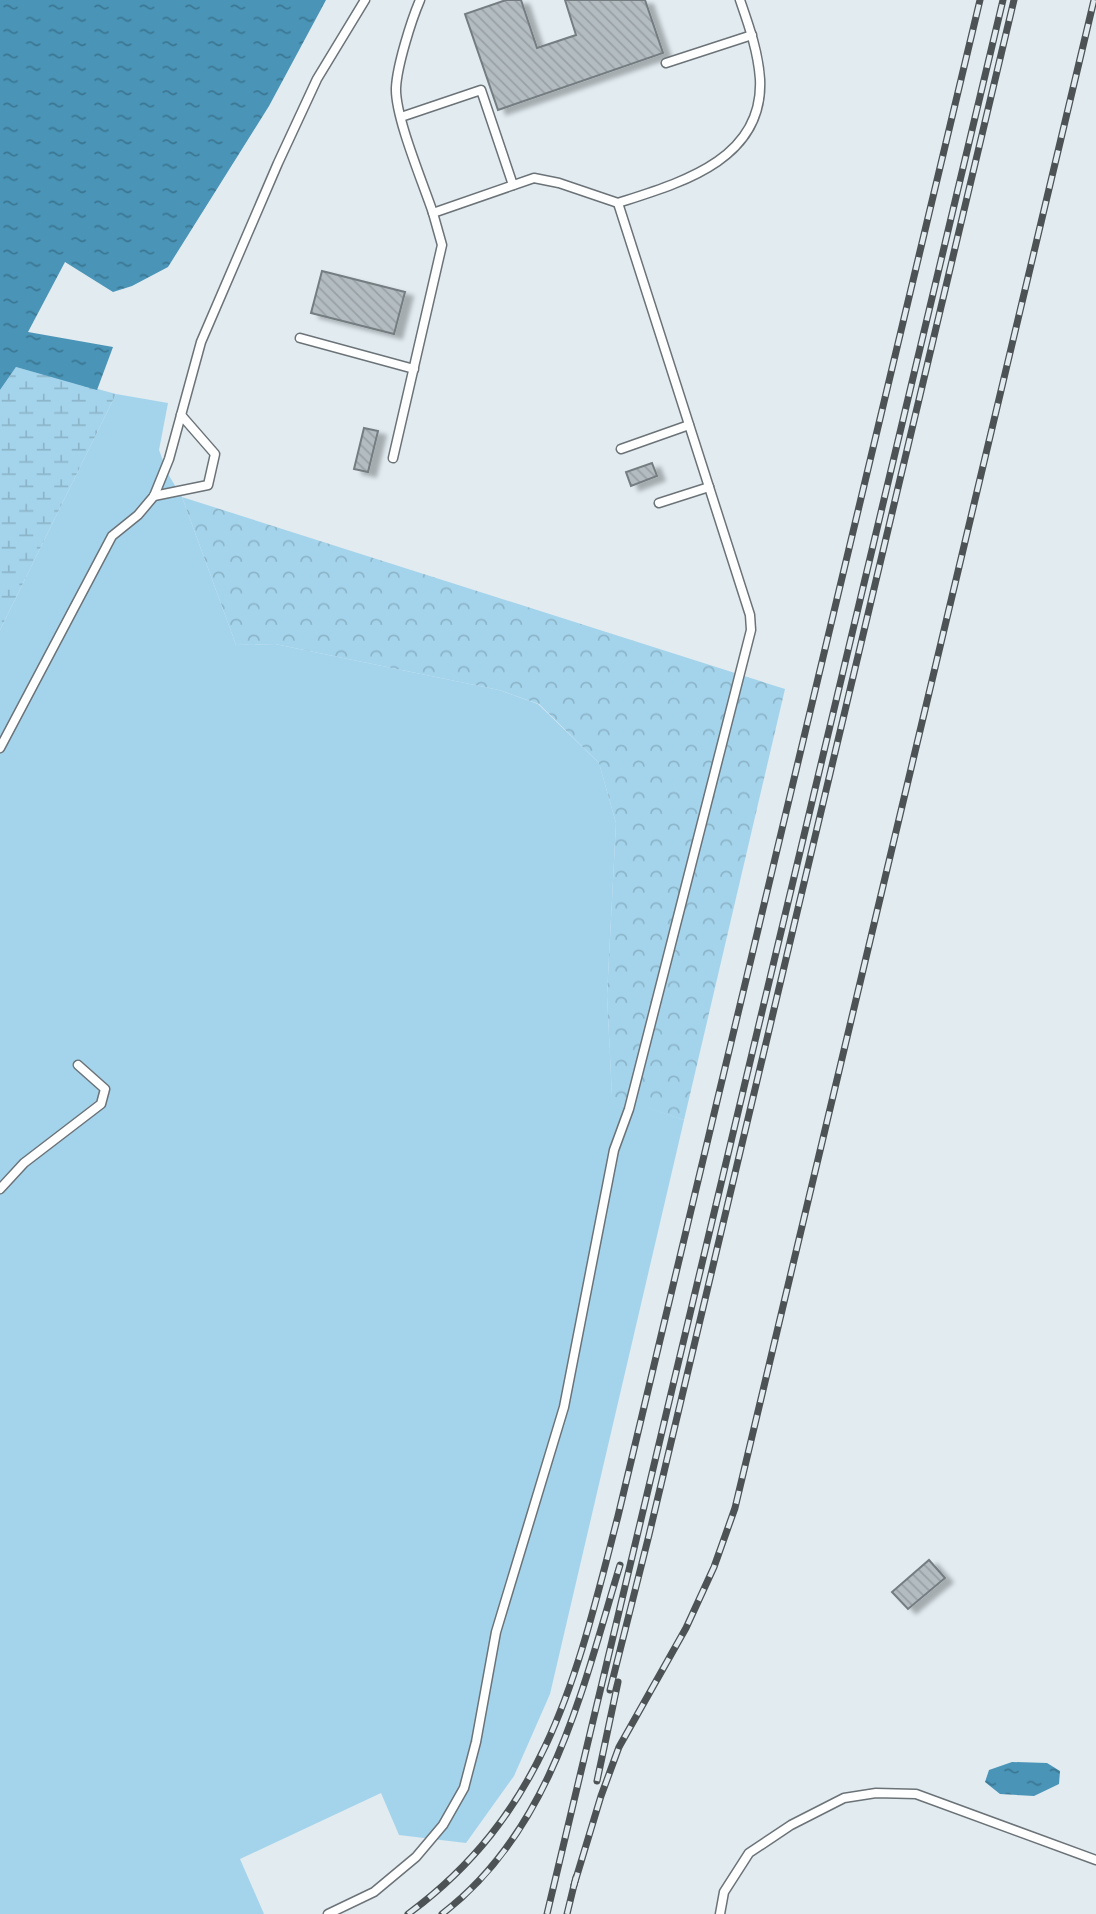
<svg xmlns="http://www.w3.org/2000/svg" width="1096" height="1914" viewBox="0 0 1096 1914" font-family="'Crimson Pro',serif">
  <style>
    .grass { fill: #a4d4ec }
    .forest { fill: url(#forest-crowns) }
    .wetland { fill: url(#wetland-marsh) }
    .water { fill: url(#water-ripples) }
    .building { fill: url(#building-back-hatch); stroke: #747d81; stroke-width: 2; filter: url(#shadow) }
    .lines { fill: none; stroke-linecap: round; stroke-linejoin: round }
    .service-casing { stroke: #6b7378; stroke-width: 11 }
    .service { stroke: #fff; stroke-width: 8 }
    .rail-casing { stroke: #4d5255; stroke-width: 7 }
    .rail { stroke: #e1ebf0; stroke-width: 4.5; stroke-dasharray: 13; stroke-linecap: butt }
  </style>
  <defs>
    <pattern id="forest-crowns" width="20" height="18" patternUnits="userSpaceOnUse" patternTransform="scale(1.75)"><rect width="20" height="18" fill="#a4d4ec"/><path d="M2 6a3 3 0 1 1 6 0M12 15a3 3 0 1 1 6 0" fill="none" stroke="#8cb5c9"/></pattern>
    <pattern id="wetland-marsh" width="20" height="14" patternUnits="userSpaceOnUse" patternTransform="scale(1.75)"><rect width="20" height="14" fill="#a4d4ec"/><path d="M1 5h8M5 5V1M11 12h8M15 12V8" fill="none" stroke="#8cb5c9"/></pattern>
    <pattern id="water-ripples" width="26" height="14" patternUnits="userSpaceOnUse" patternTransform="scale(1.75)"><rect width="26" height="14" fill="#4994b7"/><path d="M2 4q2-2 4 0t4 0M15 11q2-2 4 0t4 0" fill="none" stroke="#3b7793"/></pattern>
    <pattern id="building-back-hatch" width="6" height="6" patternUnits="userSpaceOnUse" patternTransform="scale(1.75)"><rect width="6" height="6" fill="#b3bcc1"/><path d="M-1 5l2 2M0 0l6 6M5-1l2 2" fill="none" stroke="#99a1a5"/></pattern>
    <filter id="shadow"><feDropShadow dx="8" dy="4.5" stdDeviation="2" flood-color="#0004"/></filter>
  </defs>
  <rect width="100%" height="100%" fill="#e1ebf0"/>
  <!-- grass -->
  <polygon class="grass" points="116,394 168,403 159,450 168,474 182,497 236,645 275,644 499,690 538,704 599,763 616,823 607,995 612,1095 684,1120 550,1694 514,1776 466,1843 399,1835 381,1793 240,1859 264,1914 0,1914 0,630"/>
  <!-- forest -->
  <polygon class="forest" points="182,497 785,689 684,1120 612,1096 607,995 616,823 599,763 539,704 499,690 275,644 236,645"/>
  <!-- wetland -->
  <polygon class="wetland" points="16,367 116,394 0,630 0,390"/>
  <!-- water -->
  <g class="water">
    <polygon points="0,0 326,0 269,106 168,267 132,286 113,292 65,262 28,332 113,347 97,390 16,367 0,390"/>
    <polygon points="1012,1762 1047,1763 1060,1771 1059,1784 1034,1796 1000,1794 985,1782 989,1770"/>
  </g>
  <!-- building -->
  <g class="building">
    <polygon points="506,0 521,0 537,48 576,35 565,0 645,0 663,53 498,110 465,14"/>
    <polygon points="322,271 405,292 394,334 311,313"/>
    <polygon points="364,428 378,431 368,472 354,469"/>
    <polygon points="652,463 657,476 631,486 626,472"/>
    <polygon points="929,1560 945,1578 908,1609 892,1592"/>
  </g>
  <g class="lines">
    <defs>
      <g id="service">
        <path d="M420 0C411 21 397 66 396 88 395 117 423 183 433 213"/>
        <polyline points="666,63 752,35"/>
        <polyline points="401,117 481,90 513,185"/>
        <polyline points="300,338 414,369"/>
        <polyline points="621,449 689,425"/>
        <polyline points="393,458 442,245 433,213 534,178 559,183 618,203"/>
        <polyline points="154,496 208,485 215,454 181,415"/>
        <polyline points="659,503 709,487"/>
        <polyline points="0,748 112,536 138,515 154,496 169,459 201,342 278,163 317,79 365,0"/>
        <polyline points="0,1189 24,1163 101,1104 105,1089 78,1065"/>
        <path d="M328 1914 374 1892 416 1857 443 1825 464 1788 476 1742 496 1632 564 1407 614 1150 629 1109 751 630 750 615 618 203C680 183 764 160 760 79 758 51 749 26 740 0"/>
        <polyline points="720,1914 724,1892 749,1853 791,1825 844,1798 876,1793 916,1794 1096,1860"/>
      </g>
    </defs>
    <!-- service casing -->
    <use href="#service" class="service-casing"/>
    <!-- service -->
    <use href="#service" class="service"/>
    <defs>
      <g id="rail">
        <polyline points="610,1690 649,1535 1014,0"/>
        <polyline points="597,1781 618,1682"/>
        <polyline points="574,1885 601,1796 619,1747 686,1628 714,1567 735,1508 1094,0"/>
        <path d="M408 1914C548 1811 577 1674 618 1516L980 0"/>
        <path d="M442 1914C552 1830 582 1690 620 1565"/>
        <polyline points="547,1914 1003,0"/>
        <polyline points="567,1914 576,1877"/>
      </g>
    </defs>
    <!-- rail casing -->
    <use href="#rail" class="rail-casing"/>
    <!-- rail -->
    <use href="#rail" class="rail"/>
  </g>
</svg>
